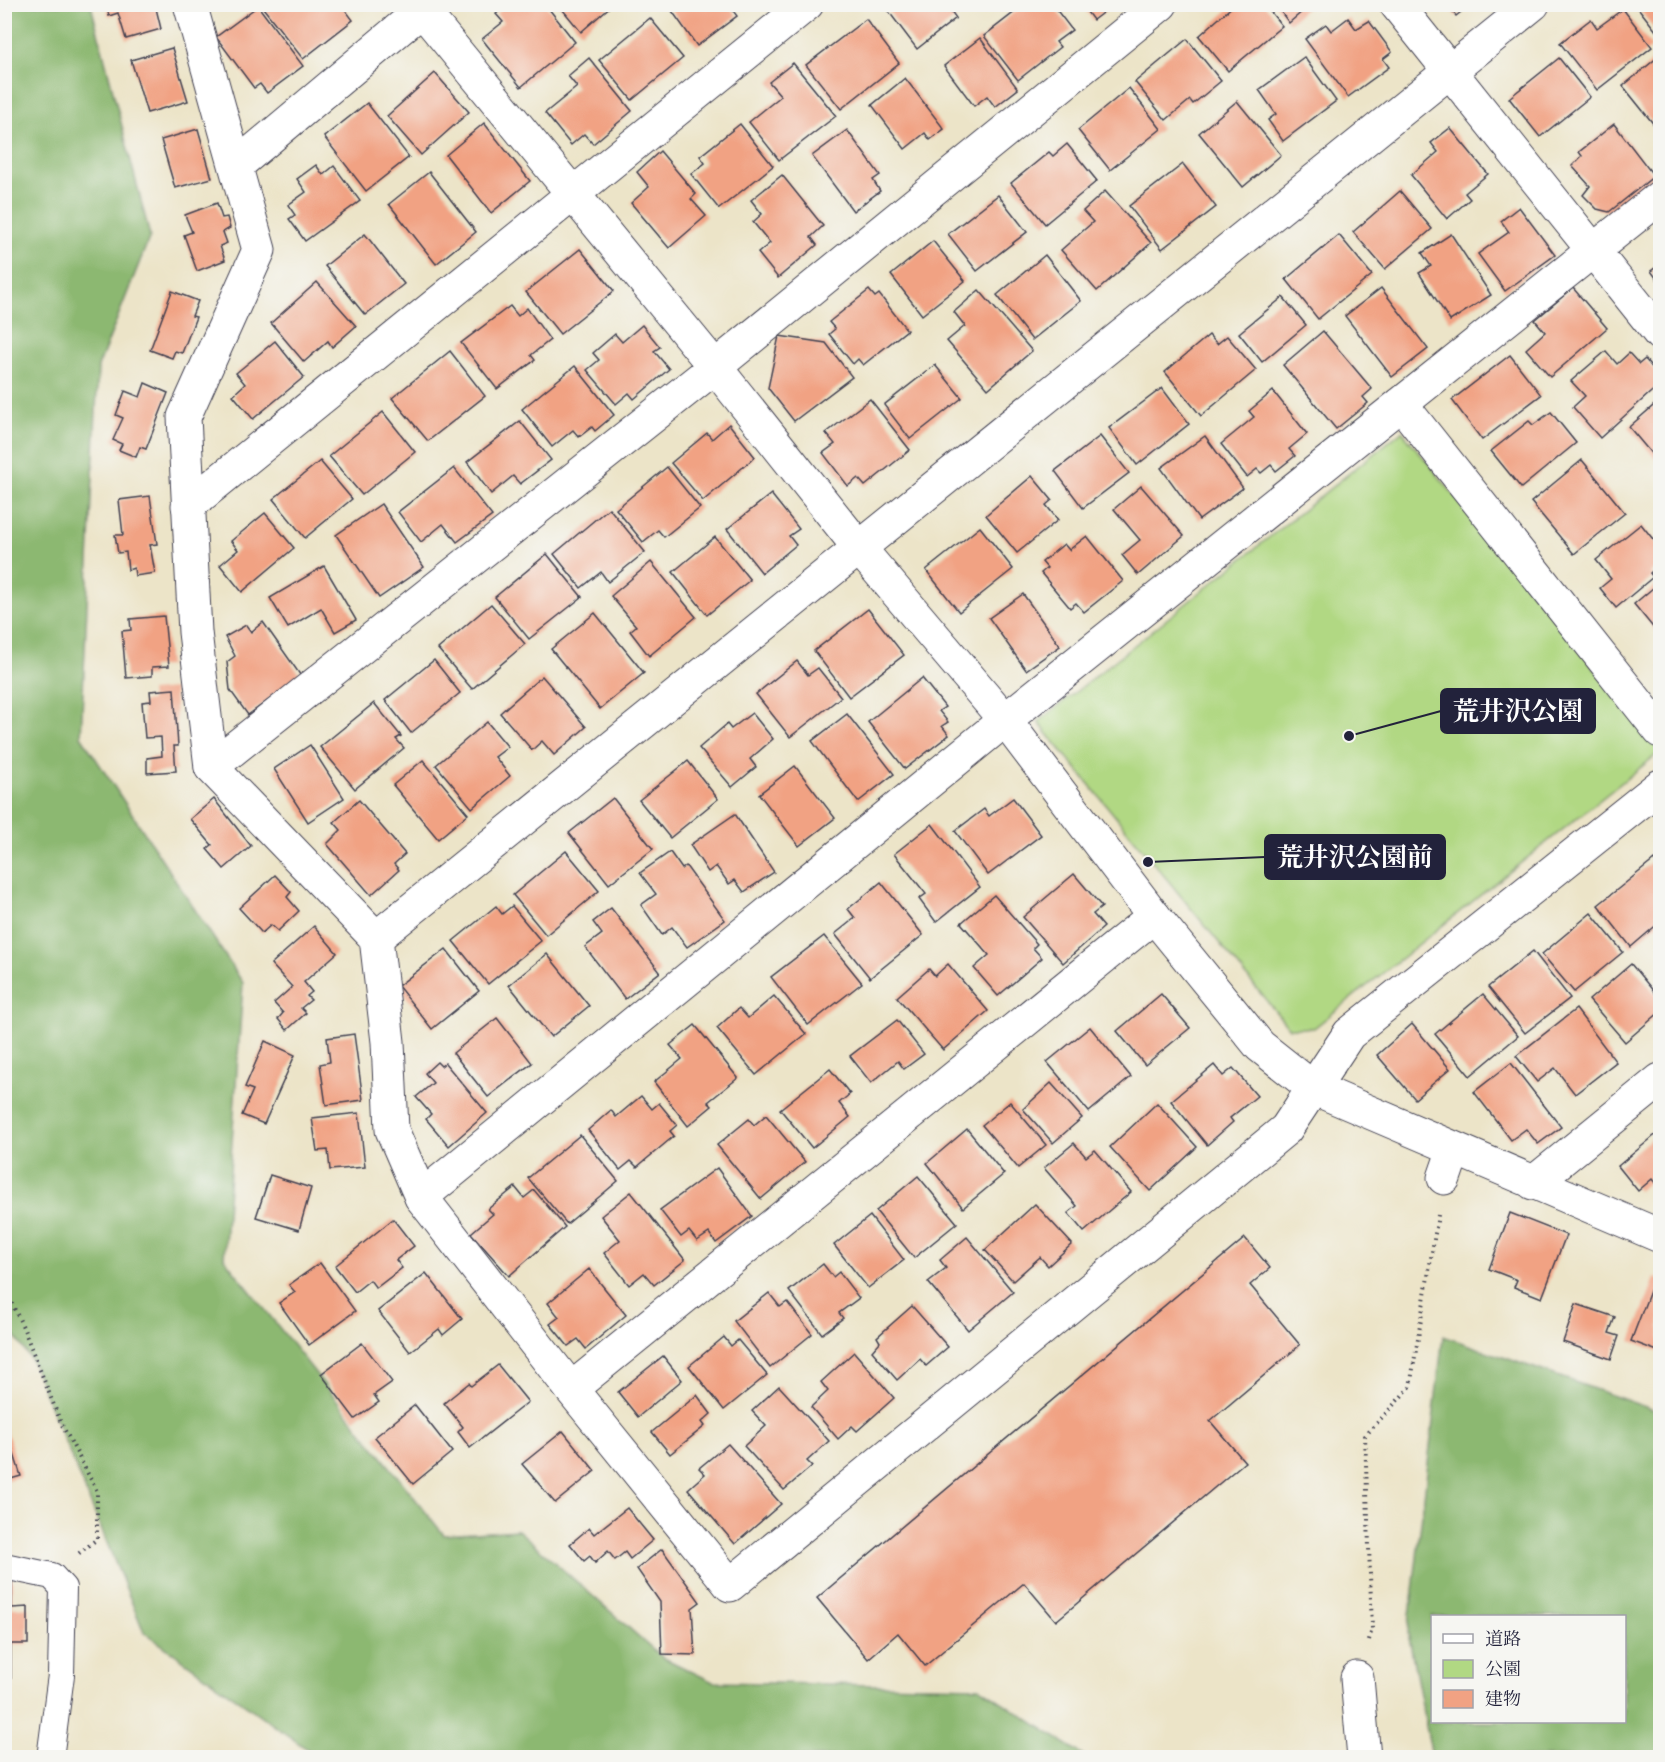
<svg xmlns="http://www.w3.org/2000/svg" width="1665" height="1762" viewBox="0 0 1665 1762" font-family="'IM FELL English','Noto Serif JP',serif">
  <style>
    .green { fill: #b1d883; stroke: #6a7d5f; stroke-width: 1.5 }
    .forest { fill: #8cb871; stroke: #576d56; stroke-width: 1.5; fill-rule: evenodd }
    .building { fill: #f1a283 }
    .lines { fill: none; stroke-linecap: round; stroke-linejoin: round }
    .service-casing { stroke: #403f50; stroke-width: 28 }
    .minor-casing { stroke: #403f50; stroke-width: 35 }
    .path { stroke: #403f50; stroke-width: 4; stroke-dasharray: 1.5 4.5; stroke-linecap: butt }
    .service { stroke: #fff; stroke-width: 26 }
    .minor { stroke: #fff; stroke-width: 33 }
    .leader { fill: none; stroke: #22223b; stroke-width: 2 }
    .callout-dot { fill: #22223b; stroke: #f6f6f2; stroke-width: 2 }
    .callout { fill: #22223b; stroke: #22223b; stroke-width: 2 }
    .callout-label { font-size: 26px; text-anchor: middle; font-weight: bold; fill: #fff }
  </style>
  <rect width="100%" height="100%" fill="#f6f6f2"/>
  <filter id="ink" filterUnits="userSpaceOnUse"><feTurbulence type="fractalNoise" baseFrequency=".0167" numOctaves="2"/><feDisplacementMap in="SourceGraphic" scale="12" xChannelSelector="R" yChannelSelector="G"/><feConvolveMatrix kernelMatrix="1 2 1 2 8 2 1 2 1" color-interpolation-filters="sRGB"/></filter>
  <filter id="wash" filterUnits="userSpaceOnUse"><feTurbulence type="fractalNoise" baseFrequency=".008" numOctaves="4" result="noise"/><feDisplacementMap in="SourceGraphic" scale="24" xChannelSelector="R" yChannelSelector="G"/><feGaussianBlur stdDeviation="1.35" result="paint"/><feColorMatrix in="noise" values="0 0 0 0 0 0 0 0 0 0 0 0 0 0 0 0 0 1.4 0 .05"/><feComposite in="paint" operator="in"/></filter>
  <g filter="url(#wash)">
    <rect width="100%" height="100%" fill="#ece4c8"/>
    <!-- green -->
    <polygon class="green" points="1402,431 1660,749 1660,752 1314,1028 1289,1028 1038,722"/>
    <!-- forest -->
    <g class="forest">
      <polygon points="4,5 91,5 150,236 98,367 81,736 243,983 224,1258 444,1535 518,1530 662,1657 713,1682 979,1687 1086,1757 318,1757 144,1632 31,1360 5,1321"/>
      <path d="M1443 1336 1660 1412V1757H1432L1408 1633ZM1432 1616H1624V1722H1432Z"/>
    </g>
    <g id="blocks">
      <!-- building -->
      <g class="building">
        <polygon points="106,4 155,4 161,29 126,39 118,13 109,16"/>
        <polygon points="260,4 341,4 353,20 303,59"/>
        <polygon points="508,4 545,4 575,42 521,87 482,39 503,22 496,14"/>
        <polygon points="558,4 613,4 581,32"/>
        <polygon points="667,4 736,4 731,8 737,16 697,46"/>
        <polygon points="883,4 946,4 956,18 917,49"/>
        <polygon points="1025,4 1052,4 1072,30 1056,42 1060,47 1018,80 984,36"/>
        <polygon points="1081,4 1114,4 1093,20"/>
        <polygon points="1235,4 1264,4 1282,26 1228,71 1199,36"/>
        <polygon points="1275,4 1311,4 1289,23"/>
        <polygon points="1447,4 1471,4 1456,16"/>
        <polygon points="1635,4 1660,4 1660,36"/>
        <polygon points="258,6 303,66 267,93 260,84 254,88 216,37"/>
        <polygon points="1623,9 1652,47 1597,90 1560,43 1591,19 1597,28"/>
        <polygon points="650,18 683,58 632,100 599,60"/>
        <polygon points="1348,18 1356,29 1369,21 1392,52 1383,59 1389,67 1348,97 1305,39 1326,24 1331,31"/>
        <polygon points="866,19 899,63 841,109 806,65"/>
        <polygon points="980,38 1018,89 995,107 987,96 974,106 944,66"/>
        <polygon points="1187,39 1221,81 1193,104 1190,100 1166,120 1135,82"/>
        <polygon points="172,48 188,101 147,113 131,60"/>
        <polygon points="1304,57 1336,101 1283,141 1268,120 1276,114 1259,90"/>
        <polygon points="1658,57 1660,61 1660,132 1623,86"/>
        <polygon points="589,58 632,111 593,144 584,134 571,145 545,113 577,87 568,76"/>
        <polygon points="1559,58 1590,97 1540,137 1509,98"/>
        <polygon points="793,63 836,116 779,160 749,122 781,96 769,82"/>
        <polygon points="435,73 469,112 421,155 387,116"/>
        <polygon points="905,78 944,129 930,140 925,133 905,149 872,105"/>
        <polygon points="1129,88 1161,129 1110,170 1078,130"/>
        <polygon points="1237,101 1281,155 1243,187 1199,133"/>
        <polygon points="367,103 409,157 366,191 324,137"/>
        <polygon points="484,123 530,181 491,213 446,155"/>
        <polygon points="740,124 773,166 719,209 691,174 705,163 700,156"/>
        <polygon points="1614,124 1654,176 1609,212 1597,209 1583,195 1590,186 1572,166 1582,156 1579,152"/>
        <polygon points="1450,128 1488,174 1465,193 1470,199 1447,219 1411,175 1438,152 1431,143"/>
        <polygon points="198,129 212,178 175,188 161,140"/>
        <polygon points="847,130 880,175 873,180 880,191 853,211 812,156"/>
        <polygon points="1067,144 1097,181 1045,224 1011,183 1049,152 1053,156"/>
        <polygon points="660,151 696,194 691,199 706,216 669,248 631,203 649,187 637,172"/>
        <polygon points="1183,164 1216,207 1162,249 1129,206"/>
        <polygon points="316,165 323,175 334,166 360,201 305,241 289,219 295,215 288,205 306,192 297,179"/>
        <polygon points="429,172 476,232 436,264 389,204"/>
        <polygon points="782,175 823,226 811,237 817,245 778,278 758,253 770,243 753,222 762,214 751,200"/>
        <polygon points="1105,191 1151,243 1097,291 1061,250 1093,222 1083,211"/>
        <polygon points="1400,191 1432,229 1385,269 1353,232"/>
        <polygon points="998,195 1027,232 977,271 948,234"/>
        <polygon points="217,203 222,218 227,217 230,228 223,232 227,243 220,246 225,260 197,271 184,235 192,232 185,215"/>
        <polygon points="1519,207 1555,255 1505,291 1478,254 1509,232 1501,221"/>
        <polygon points="365,234 404,284 365,315 325,266"/>
        <polygon points="1451,234 1491,295 1450,321 1419,273 1431,266 1422,253"/>
        <polygon points="1339,235 1372,275 1318,319 1286,279"/>
        <polygon points="933,241 965,281 922,315 891,275"/>
        <polygon points="580,249 614,291 560,334 526,292"/>
        <polygon points="1045,255 1081,301 1032,340 997,295"/>
        <polygon points="1660,264 1660,283 1651,271"/>
        <polygon points="317,282 356,326 332,347 328,341 304,362 271,323"/>
        <polygon points="1381,288 1428,349 1392,377 1345,316"/>
        <polygon points="1573,288 1607,328 1550,377 1526,349 1545,332 1535,320"/>
        <polygon points="869,290 875,297 879,294 907,330 863,365 858,359 853,364 829,334 835,329 829,322"/>
        <polygon points="979,290 1032,351 988,389 947,341 965,326 954,312"/>
        <polygon points="172,291 198,301 192,316 196,317 182,353 175,351 172,358 150,350"/>
        <polygon points="1283,297 1306,325 1262,362 1239,333"/>
        <polygon points="510,306 518,316 527,308 550,340 531,355 535,360 497,389 461,343"/>
        <polygon points="642,325 660,347 654,351 669,369 634,399 629,393 616,404 587,370 599,360 593,353 615,334 622,342"/>
        <polygon points="1323,331 1372,389 1363,397 1368,403 1336,429 1283,365"/>
        <polygon points="1209,335 1217,344 1227,336 1256,370 1201,416 1165,372"/>
        <polygon points="779,336 826,343 852,377 794,421 768,388"/>
        <polygon points="275,341 304,377 253,419 233,395 245,384 236,373"/>
        <polygon points="450,351 485,396 428,441 392,398"/>
        <polygon points="1606,351 1617,364 1629,353 1639,364 1645,359 1660,377 1660,384 1600,438 1573,407 1585,396 1571,381"/>
        <polygon points="1510,355 1541,395 1482,440 1452,400"/>
        <polygon points="935,365 962,398 910,439 884,405"/>
        <polygon points="575,366 614,415 595,431 592,427 579,437 573,430 552,447 522,409"/>
        <polygon points="145,383 168,393 146,449 140,447 136,457 119,450 122,444 113,440 123,418 116,415 125,391 140,397"/>
        <polygon points="1162,388 1189,424 1137,465 1109,428"/>
        <polygon points="1273,391 1307,434 1289,449 1295,456 1276,471 1271,465 1261,473 1257,469 1247,477 1221,444 1254,417 1249,411"/>
        <polygon points="870,399 910,450 865,486 858,478 848,486 823,453 835,444 826,433"/>
        <polygon points="1660,400 1660,464 1629,427"/>
        <polygon points="383,412 415,452 362,495 329,456"/>
        <polygon points="1551,412 1576,443 1521,488 1491,451 1529,421 1533,425"/>
        <polygon points="520,421 551,460 520,484 513,476 491,494 467,462"/>
        <polygon points="729,424 755,457 703,501 671,463 707,433 712,439"/>
        <polygon points="1100,436 1129,473 1083,508 1055,471"/>
        <polygon points="1205,436 1243,488 1199,520 1161,468"/>
        <polygon points="1582,460 1625,513 1574,554 1531,502"/>
        <polygon points="320,461 352,499 305,538 273,499"/>
        <polygon points="667,467 700,508 664,537 658,530 643,542 616,509"/>
        <polygon points="454,468 492,516 457,542 443,524 421,542 398,512"/>
        <polygon points="1032,476 1052,500 1046,505 1058,520 1017,553 986,515"/>
        <polygon points="1141,486 1184,536 1138,575 1122,555 1140,540 1114,509"/>
        <polygon points="771,494 799,529 789,536 796,545 762,573 727,529"/>
        <polygon points="150,496 157,544 150,545 155,573 135,576 134,568 128,570 126,552 118,553 115,535 123,535 119,500"/>
        <polygon points="381,504 424,567 379,598 336,535"/>
        <polygon points="609,508 645,552 608,582 601,572 581,588 554,554"/>
        <polygon points="265,513 294,548 242,592 220,565 238,550 231,541"/>
        <polygon points="1641,524 1660,548 1660,564 1650,573 1653,577 1616,608 1600,588 1611,579 1596,560"/>
        <polygon points="980,527 1013,569 959,612 926,570"/>
        <polygon points="1087,536 1123,581 1084,612 1076,603 1070,608 1041,573 1047,568 1042,562 1064,544 1069,550"/>
        <polygon points="715,537 750,580 707,615 673,572"/>
        <polygon points="547,554 582,597 529,639 495,597"/>
        <polygon points="651,562 696,617 649,656 630,631 636,626 611,596"/>
        <polygon points="324,566 356,620 335,632 321,608 288,628 270,598"/>
        <polygon points="1660,582 1660,636 1634,604"/>
        <polygon points="1023,594 1060,646 1026,670 989,618"/>
        <polygon points="491,604 525,644 472,689 438,649"/>
        <polygon points="868,609 904,655 849,697 814,651"/>
        <polygon points="595,613 644,673 600,709 551,649"/>
        <polygon points="164,616 169,666 152,667 152,676 126,678 122,631 131,630 130,619"/>
        <polygon points="263,622 301,676 248,715 230,690 227,662 235,656 225,637 246,625 251,632"/>
        <polygon points="434,660 460,693 411,733 385,700"/>
        <polygon points="797,661 808,675 818,668 841,697 790,737 756,694"/>
        <polygon points="542,676 586,727 554,755 542,741 532,750 500,713"/>
        <polygon points="922,678 945,707 939,711 948,722 942,726 949,735 905,769 868,722"/>
        <polygon points="174,689 178,746 174,746 176,771 147,773 147,758 162,756 161,737 145,738 142,702 151,701 150,691"/>
        <polygon points="374,703 401,736 396,739 404,748 355,789 320,747"/>
        <polygon points="752,713 773,739 750,759 756,767 732,787 699,748 727,724 731,729"/>
        <polygon points="847,714 894,774 858,802 812,741"/>
        <polygon points="487,722 508,747 495,757 510,776 472,808 436,765"/>
        <polygon points="310,745 344,798 308,822 274,769"/>
        <polygon points="423,760 468,814 438,839 393,785"/>
        <polygon points="688,761 718,799 670,838 639,800"/>
        <polygon points="795,766 835,818 799,846 759,794"/>
        <polygon points="613,798 653,849 609,884 569,833"/>
        <polygon points="1013,798 1041,835 988,875 955,831 984,809 989,816"/>
        <polygon points="214,799 251,846 224,869 207,849 212,845 190,819"/>
        <polygon points="359,800 405,854 394,864 399,870 371,895 327,844 341,830 334,822"/>
        <polygon points="735,814 774,872 744,892 735,880 729,884 716,866 708,872 690,845"/>
        <polygon points="932,824 980,887 936,922 919,899 926,894 894,854"/>
        <polygon points="566,851 599,891 546,935 513,895"/>
        <polygon points="670,852 682,869 686,866 725,920 687,947 672,927 662,935 641,905 656,894 640,873"/>
        <polygon points="1654,860 1660,868 1660,922 1631,947 1598,905"/>
        <polygon points="1074,874 1102,907 1093,914 1104,927 1063,963 1023,917"/>
        <polygon points="275,875 291,892 287,897 299,911 278,931 271,925 262,933 239,908"/>
        <polygon points="881,882 923,935 870,978 835,934 855,918 848,909"/>
        <polygon points="994,895 1037,944 1033,948 1042,958 998,996 974,968 989,955 961,923"/>
        <polygon points="496,906 502,914 512,906 541,941 488,984 453,941"/>
        <polygon points="611,908 660,972 625,999 585,947 602,934 593,922"/>
        <polygon points="1591,913 1623,952 1574,992 1542,954"/>
        <polygon points="314,926 337,953 304,982 312,992 307,996 311,1000 301,1008 306,1013 287,1030 278,1019 283,1013 274,1003 292,987 271,964"/>
        <polygon points="824,936 862,983 808,1025 771,977"/>
        <polygon points="446,949 479,991 432,1029 398,986"/>
        <polygon points="1533,951 1570,998 1525,1033 1488,987"/>
        <polygon points="547,954 589,1006 551,1037 509,985"/>
        <polygon points="948,964 988,1011 943,1050 897,997 929,969 935,976"/>
        <polygon points="1631,964 1660,999 1660,1012 1625,1042 1589,1000"/>
        <polygon points="1161,994 1190,1028 1145,1065 1117,1031"/>
        <polygon points="1483,994 1518,1036 1470,1076 1435,1034"/>
        <polygon points="774,996 806,1034 756,1075 717,1028 739,1008 748,1018"/>
        <polygon points="1576,1009 1616,1062 1575,1094 1555,1068 1537,1082 1516,1056"/>
        <polygon points="497,1018 532,1063 488,1097 453,1053"/>
        <polygon points="897,1020 924,1054 904,1069 898,1061 871,1083 850,1056"/>
        <polygon points="1412,1024 1450,1069 1415,1099 1377,1055"/>
        <polygon points="695,1025 738,1078 708,1102 712,1106 688,1126 654,1082 682,1059 670,1045"/>
        <polygon points="1090,1027 1131,1077 1089,1112 1047,1062"/>
        <polygon points="354,1034 363,1100 326,1105 320,1064 330,1062 327,1038"/>
        <polygon points="265,1041 295,1055 264,1124 242,1115 253,1090 245,1087"/>
        <polygon points="437,1062 441,1066 445,1063 487,1113 449,1146 426,1119 431,1114 416,1097 433,1083 425,1073"/>
        <polygon points="1511,1063 1561,1127 1538,1144 1526,1129 1511,1140 1474,1092"/>
        <polygon points="1214,1065 1223,1076 1233,1068 1257,1096 1230,1118 1233,1122 1207,1145 1171,1101"/>
        <polygon points="830,1069 850,1094 839,1103 850,1117 812,1148 780,1109"/>
        <polygon points="1051,1083 1082,1118 1053,1143 1023,1109"/>
        <polygon points="641,1096 652,1109 659,1103 677,1125 670,1131 674,1136 637,1167 631,1161 620,1170 588,1130 611,1110 616,1117"/>
        <polygon points="1010,1102 1046,1145 1018,1168 982,1125"/>
        <polygon points="1157,1103 1197,1147 1150,1191 1110,1147"/>
        <polygon points="359,1113 365,1167 330,1170 328,1150 317,1151 312,1118"/>
        <polygon points="766,1115 805,1162 761,1199 717,1145 749,1119 754,1125"/>
        <polygon points="967,1129 1004,1174 963,1208 927,1163"/>
        <polygon points="1660,1131 1660,1189 1652,1179 1638,1191 1618,1166"/>
        <polygon points="580,1135 618,1181 567,1224 528,1178"/>
        <polygon points="1074,1143 1086,1157 1095,1150 1131,1192 1084,1232 1068,1213 1077,1206 1044,1168"/>
        <polygon points="717,1168 752,1216 716,1243 709,1233 697,1241 689,1231 681,1237 660,1210"/>
        <polygon points="270,1175 311,1188 299,1230 256,1217"/>
        <polygon points="918,1176 957,1223 914,1258 876,1211"/>
        <polygon points="515,1187 524,1198 534,1190 565,1227 509,1276 471,1233 493,1214 488,1209"/>
        <polygon points="631,1192 685,1260 654,1285 644,1273 629,1285 604,1253 620,1240 601,1216"/>
        <polygon points="1035,1204 1072,1244 1048,1266 1040,1257 1013,1281 985,1250"/>
        <polygon points="1510,1213 1566,1235 1542,1298 1514,1287 1517,1280 1489,1269"/>
        <polygon points="870,1216 904,1260 868,1288 834,1245"/>
        <polygon points="393,1219 414,1246 396,1260 402,1268 376,1288 370,1280 355,1292 335,1266"/>
        <polygon points="967,1237 1013,1292 968,1330 928,1282 946,1268 940,1260"/>
        <polygon points="1245,1238 1270,1268 1250,1285 1300,1345 1210,1421 1245,1462 1056,1621 1024,1583 925,1666 898,1633 868,1659 817,1598"/>
        <polygon points="320,1263 355,1311 309,1345 279,1303 295,1292 289,1285"/>
        <polygon points="823,1264 833,1277 839,1272 859,1298 839,1313 843,1318 822,1334 789,1291"/>
        <polygon points="589,1269 626,1315 586,1349 578,1339 568,1346 550,1324 559,1317 548,1303"/>
        <polygon points="426,1273 462,1319 443,1335 439,1329 410,1352 378,1311"/>
        <polygon points="1655,1278 1660,1280 1660,1352 1631,1341"/>
        <polygon points="769,1293 780,1307 787,1302 812,1334 770,1368 734,1321"/>
        <polygon points="1576,1304 1615,1317 1609,1333 1619,1336 1611,1359 1563,1342"/>
        <polygon points="912,1306 948,1347 926,1366 920,1359 897,1380 872,1351 880,1342 877,1337"/>
        <polygon points="724,1337 731,1346 738,1340 767,1375 724,1410 689,1366"/>
        <polygon points="362,1343 392,1382 374,1395 379,1402 355,1419 321,1374"/>
        <polygon points="854,1352 894,1398 857,1431 852,1426 838,1439 811,1407 828,1391 821,1382"/>
        <polygon points="663,1356 682,1380 638,1417 618,1392"/>
        <polygon points="498,1365 528,1402 470,1448 458,1432 463,1427 444,1403 469,1383 471,1386"/>
        <polygon points="779,1386 829,1441 807,1461 812,1466 784,1490 744,1446 766,1426 752,1411"/>
        <polygon points="697,1395 711,1414 702,1422 705,1426 670,1454 652,1432"/>
        <polygon points="415,1405 452,1452 413,1484 375,1437"/>
        <polygon points="4,1423 21,1476 4,1481"/>
        <polygon points="563,1431 595,1471 555,1503 522,1464"/>
        <polygon points="728,1444 781,1504 735,1544 688,1489 705,1474 699,1468"/>
        <polygon points="627,1508 653,1540 630,1559 625,1552 615,1560 608,1551 595,1563 590,1556 584,1561 570,1544 589,1528 594,1534"/>
        <polygon points="662,1549 700,1602 692,1608 695,1655 662,1654 660,1602 637,1569"/>
        <polygon points="4,1576 12,1576 12,1608 28,1607 28,1644 11,1644 11,1679 4,1679"/>
      </g>
    </g>
  </g>
  <g filter="url(#ink)">
    <use href="#blocks" fill-opacity="0" stroke="#403f50" stroke-width="1.5"/>
    <g class="lines">
      <defs>
        <polyline id="service" points="4,1566 52,1576 63,1588 61,1675 50,1758"/>
        <g id="minor">
          <polyline points="190,4 259,250 184,417 195,632 211,767 376,938 388,1042 392,1130 421,1197 571,1389 730,1585 1286,1129 1349,1034 1660,786"/>
          <polyline points="1396,4 1660,334"/>
          <polyline points="422,10 715,367 860,549 1005,720 1154,916 1260,1046 1313,1088 1660,1236"/>
          <polyline points="236,166 429,4"/>
          <polyline points="1401,404 1660,731"/>
          <polyline points="188,506 807,4"/>
          <polyline points="211,767 715,367 1161,4"/>
          <polyline points="376,938 1533,4"/>
          <polyline points="1444,1178 1454,1149"/>
          <polyline points="1533,1183 1660,1080"/>
          <polyline points="421,1197 1005,720 1660,197"/>
          <polyline points="571,1389 1154,916"/>
          <polyline points="1357,1678 1364,1758"/>
        </g>
      </defs>
      <!-- service casing -->
      <use href="#service" class="service-casing"/>
      <!-- minor casing -->
      <use href="#minor" class="minor-casing"/>
      <!-- path -->
      <g class="path">
        <polyline points="4,1287 23,1327 61,1423 97,1491 97,1539 78,1554"/>
        <polyline points="1369,1640 1372,1629 1365,1436 1410,1387 1438,1215"/>
      </g>
      <!-- service -->
      <use href="#service" class="service"/>
      <!-- minor -->
      <use href="#minor" class="minor"/>
    </g>
  </g>
  <!-- callouts -->
  <path class="leader" d="M1349 736L1441 711M1148 862L1265 857"/>
  <g class="callout-dot">
    <circle cx="1349" cy="736" r="6"/>
    <circle cx="1148" cy="862" r="6"/>
  </g>
  <g class="callout">
    <rect x="1441" y="689" width="154" height="44" rx="6"/>
    <rect x="1265" y="835" width="180" height="44" rx="6"/>
  </g>
  <g class="callout-label">
    <text x="1518" y="720">荒井沢公園</text>
    <text x="1355" y="866">荒井沢公園前</text>
  </g>
  <!-- margin -->
  <rect width="1665" height="1762" fill="none" stroke="#f6f6f2" stroke-width="24"/>
  <!-- legend -->
  <rect x="1431" y="1615" width="195" height="108" fill="#f6f6f2" stroke="#a1a1a9" stroke-width="1.5"/>
  <rect x="1443" y="1634" width="30" height="9" fill="#ffffff" stroke="#a1a1a9" stroke-width="1.5"/>
  <text x="1485" y="1645" font-size="18" fill="#22223b">道路</text>
  <rect x="1443" y="1660" width="30" height="18" fill="#b1d883" stroke="#a1a1a9" stroke-width="1.5"/>
  <text x="1485" y="1675" font-size="18" fill="#22223b">公園</text>
  <rect x="1443" y="1690" width="30" height="18" fill="#f1a283" stroke="#a1a1a9" stroke-width="1.5"/>
  <text x="1485" y="1705" font-size="18" fill="#22223b">建物</text>
</svg>
